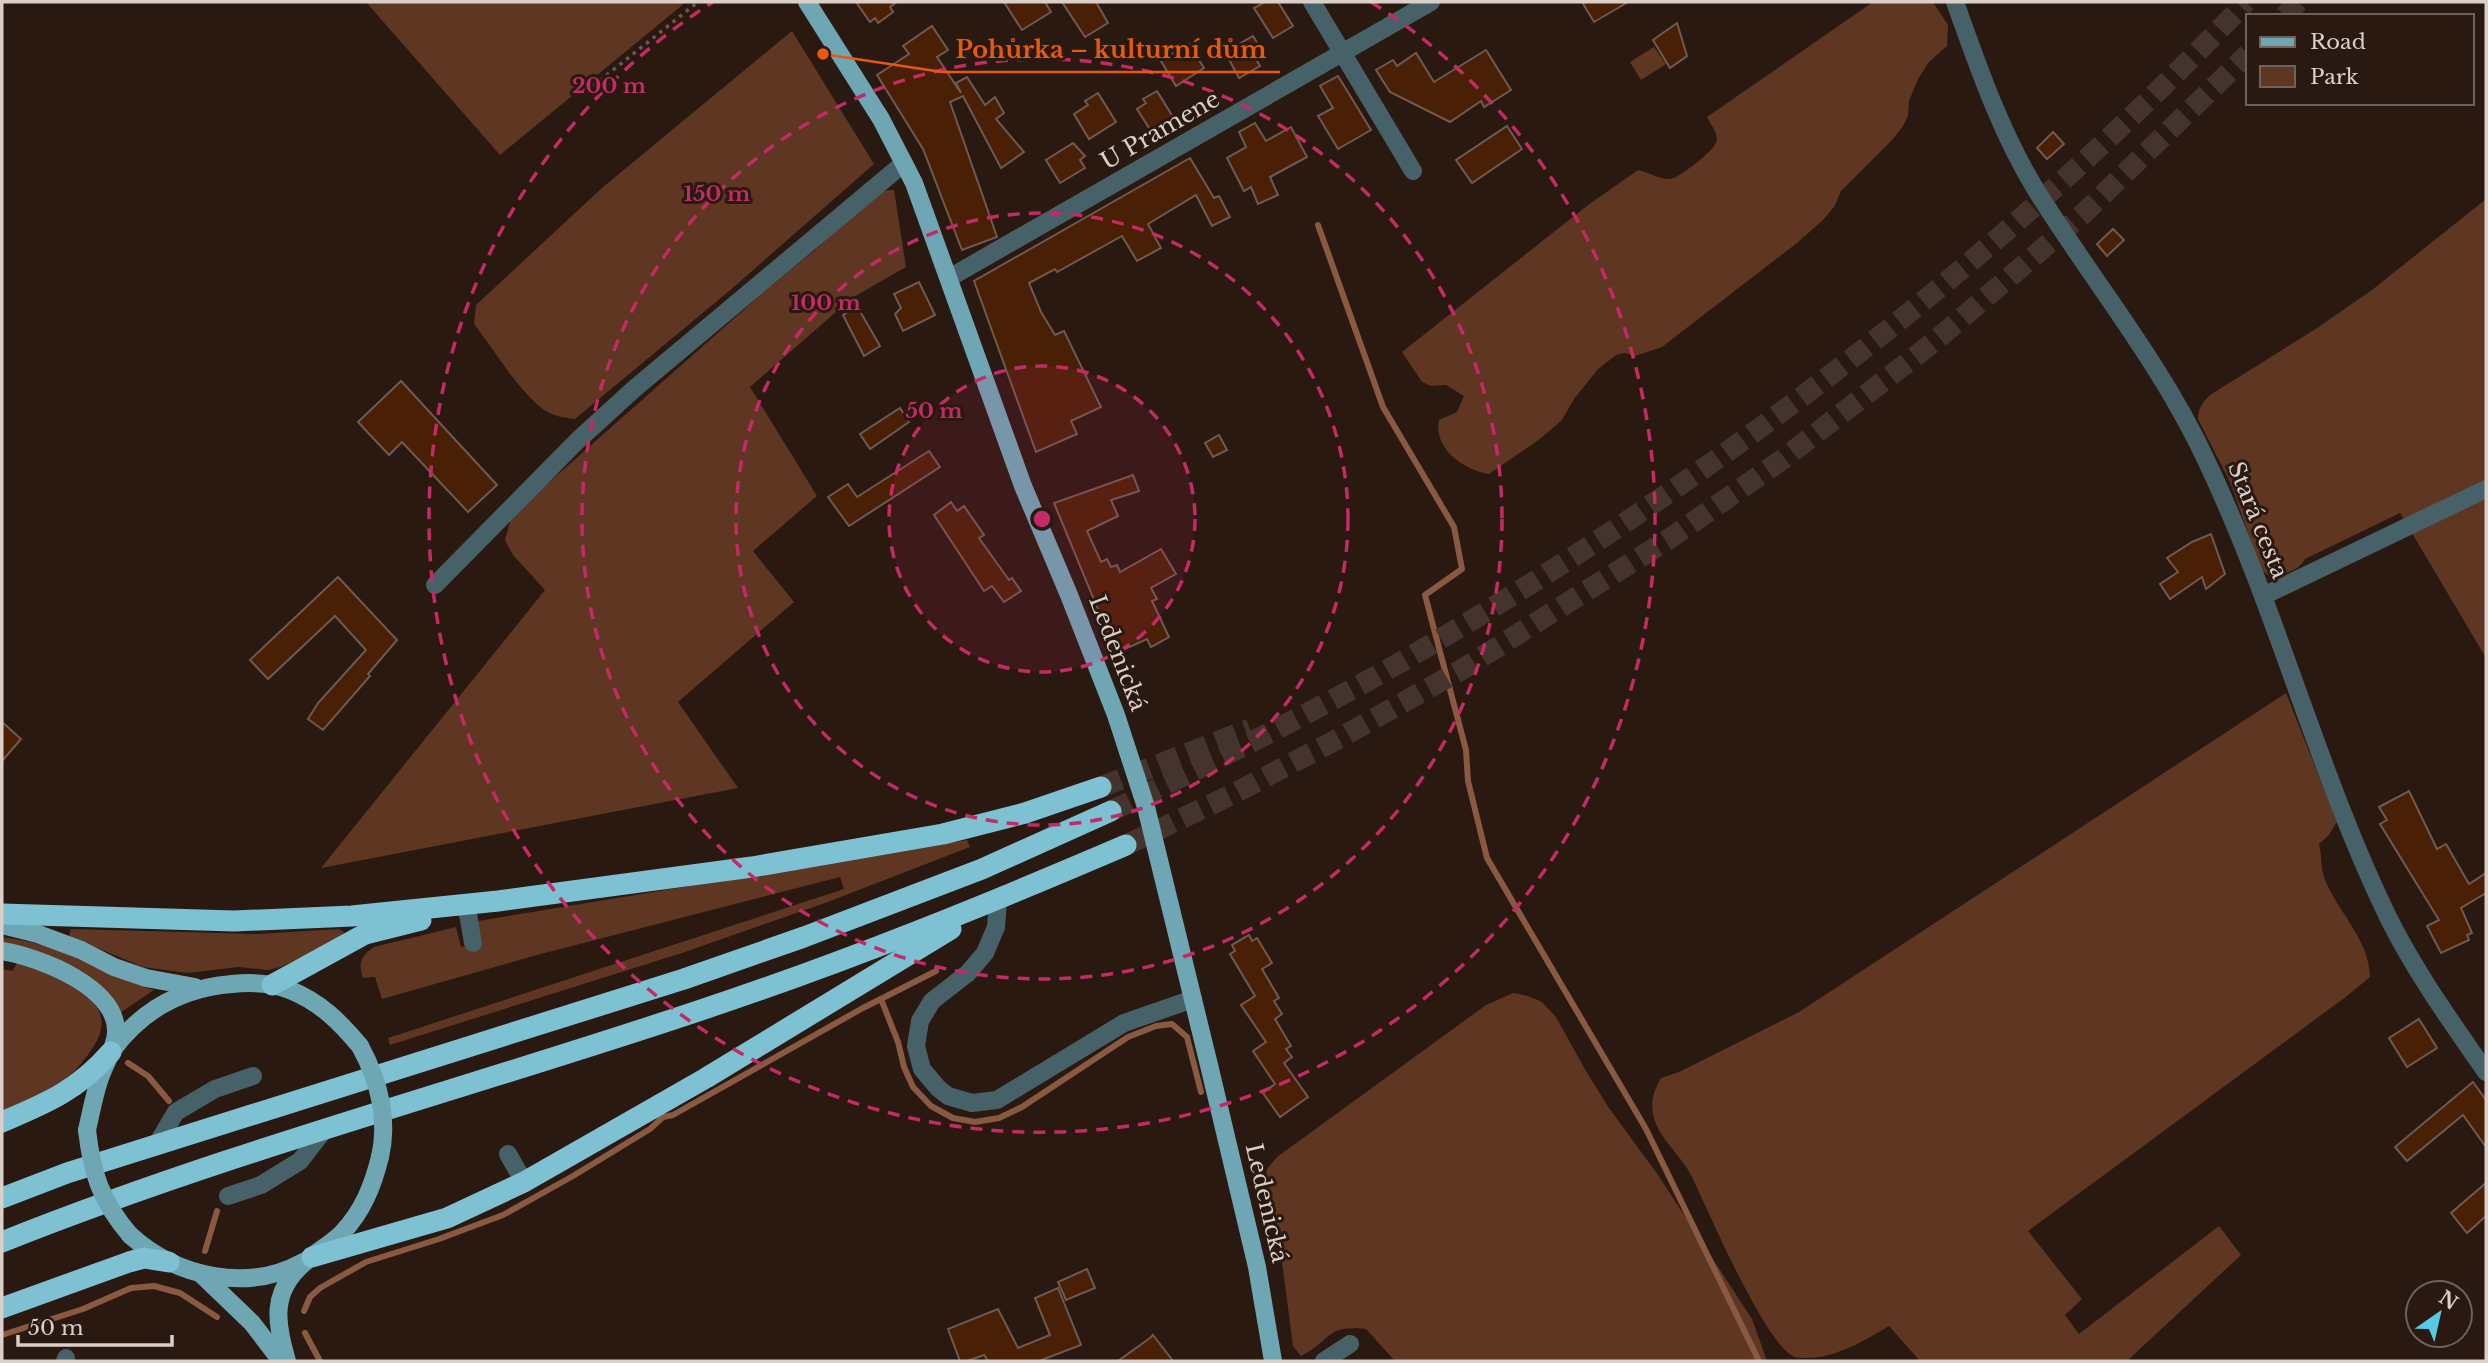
<svg xmlns="http://www.w3.org/2000/svg" width="2488" height="1363" viewBox="0 0 2488 1363" font-family="'Libre Baskerville',serif">
  <style>
    .green { fill: #5e3621 }
    .lines { fill: none; stroke-linecap: round; stroke-linejoin: round }
    .stream { stroke: #895941; stroke-width: 6 }
    .building { fill: #491f06; stroke: #6e5a50; stroke-width: 2 }
    .highway-tunnel { stroke: #44342d; stroke-width: 21; stroke-dasharray: 21 10; stroke-linecap: butt }
    .path { stroke: #675952; stroke-width: 3.5; stroke-dasharray: 3.5 5; stroke-linecap: butt }
    .minor { stroke: #476168; stroke-width: 18 }
    .major { stroke: #6ea6b4; stroke-width: 18 }
    .highway { stroke: #7dc1d3; stroke-width: 21 }
    .major-bridge { stroke: #6ea6b4; stroke-width: 18 }
    .ring { fill: none; stroke: #c42a66; stroke-width: 3.5; stroke-dasharray: 12 9 }
    .labels { text-anchor: middle; stroke-width: 6; stroke-linejoin: round; paint-order: stroke }
    .street-label { font-size: 23px; fill: #dacfc9; stroke: #291911 }
    .centre { fill: #c42a66; stroke: #291911; stroke-width: 3.5 }
    .ring-label { font-size: 21px; text-anchor: middle; font-weight: bold; fill: #c42a66; stroke: #291911; stroke-width: 6; stroke-linejoin: round; paint-order: stroke }
    .leader { fill: none; stroke: #e8590c; stroke-width: 2.5 }
    .callout-dot { fill: #e8590c; stroke: #291911; stroke-width: 2.5 }
    .callout-label { font-size: 24px; text-anchor: middle; font-weight: bold; fill: #e8590c; stroke: #291911; stroke-width: 6; stroke-linejoin: round; paint-order: stroke }
  </style>
  <rect width="100%" height="100%" fill="#291911"/>
  <!-- green -->
  <g class="green">
    <polygon points="366,2 686,2 500,155"/>
    <path d="M1873 2H1933L1948 25 1947 46 1929 62 1918 79 1909 101 1908 116 1903 126 1893 139 1841 191 1834 207 1823 220 1797 243 1662 347 1635 356 1625 353 1616 355 1598 369 1574 399 1562 420 1540 439 1489 474C1464 470 1433 449 1439 420L1457 412 1464 396 1446 385 1431 386 1422 382 1402 352 1588 205 1638 170C1648 172 1661 180 1671 179 1680 177 1712 152 1716 143 1719 134 1711 125 1707 117Z"/>
    <path d="M792 31 874 164 728 292 575 419C565 418 553 416 544 410 516 388 496 352 474 324L476 305 603 187Z"/>
    <polygon points="1654,47 1666,64 1641,80 1630,62"/>
    <polygon points="894,190 906,267 852,298 750,387 817,496 753,551 794,602 678,702 738,788 321,868 545,590 513,555 505,540 512,515 772,285 814,251 878,191"/>
    <path d="M2486 199V658L2400 513 2305 559C2298 572 2283 574 2270 577L2261 569 2230 482 2198 419C2198 408 2202 403 2210 395L2317 328 2372 290Z"/>
    <path d="M2286 693 2337 822 2328 836 2319 844C2322 854 2320 866 2324 877 2337 912 2369 938 2370 977L2347 996 2028 1231 2082 1299 2065 1315 2079 1334 2219 1226 2241 1255 2127 1361H1920L1889 1326C1862 1342 1828 1363 1795 1357 1766 1347 1708 1210 1692 1177 1683 1158 1664 1143 1656 1124 1649 1106 1652 1094 1661 1078L1679 1072 1799 1012Z"/>
    <path d="M967 840 970 847 825 903 685 952 390 1045 388 1038 844 889 840 877 537 955 382 999 375 977 363 978C358 963 361 956 374 947L456 927 461 947 482 942 478 921Z"/>
    <polygon points="71,929 258,934 339,929 344,932 341,937 281,967 268,970 238,967 188,973 143,967 69,936"/>
    <path d="M2 937C30 941 56 947 82 959 107 971 127 982 154 990L120 1013 106 991 89 979 2 946Z"/>
    <path d="M17 962C54 974 128 998 92 1049 82 1064 70 1077 55 1087 39 1098 19 1105 2 1113V969L13 971Z"/>
    <path d="M1513 993 1528 996 1542 1002 1556 1017 1586 1071 1609 1108 1658 1175 1752 1319 1767 1361H1395L1366 1329C1324 1325 1333 1340 1301 1356L1293 1346 1282 1262 1265 1178 1267 1169 1277 1157 1486 1005Z"/>
  </g>
  <g class="lines">
    <!-- stream -->
    <g class="stream">
      <polyline points="1318,225 1383,407 1454,527 1462,569 1425,595 1466,750 1468,781 1487,858 1646,1129 1759,1361"/>
      <polyline points="881,999 898,1042 904,1067 913,1087 931,1106 953,1118 975,1122 999,1118 1022,1107 1128,1037 1156,1026 1172,1024 1187,1037 1201,1092"/>
      <polyline points="128,1063 148,1076 169,1101"/>
      <polyline points="205,1251 217,1211"/>
      <polyline points="304,1311 310,1297 320,1288 366,1262 439,1239 503,1215 573,1176 650,1129 663,1117 673,1115 861,1009 936,971"/>
      <polyline points="305,1333 320,1361"/>
      <polyline points="2,1335 83,1309 131,1288 154,1286 180,1293 217,1317"/>
    </g>
  </g>
  <!-- building -->
  <g class="building">
    <polygon points="856,2 897,2 890,7 893,12 878,23 875,18 870,22"/>
    <polygon points="1004,2 1045,2 1051,12 1022,30"/>
    <polygon points="1062,2 1096,2 1108,23 1085,37"/>
    <polygon points="1265,2 1278,2 1293,26 1273,38 1254,8"/>
    <polygon points="1582,2 1628,2 1594,22"/>
    <polygon points="1677,23 1687,56 1670,68 1653,40"/>
    <polygon points="932,26 948,50 937,57 961,93 956,83 967,77 985,105 995,97 1004,113 996,119 1024,152 1001,168 963,96 950,102 997,237 962,250 923,149 877,75 909,54 903,46"/>
    <polygon points="1253,36 1266,57 1257,61 1260,66 1239,78 1225,52"/>
    <polygon points="1189,44 1204,68 1176,86 1161,61"/>
    <polygon points="1486,50 1511,90 1484,107 1481,101 1450,122 1390,92 1376,70 1393,60 1397,66 1416,53 1434,82"/>
    <polygon points="1338,76 1371,130 1338,149 1318,116 1333,108 1320,86"/>
    <polygon points="1157,91 1173,117 1151,131 1137,109 1146,103 1143,99"/>
    <polygon points="1098,93 1116,122 1089,139 1074,114 1088,105 1085,101"/>
    <polygon points="1255,123 1266,141 1291,127 1307,157 1270,177 1278,195 1258,204 1251,187 1244,191 1227,158 1246,147 1239,132"/>
    <polygon points="1507,126 1522,149 1472,183 1456,160"/>
    <polygon points="2053,132 2064,144 2047,159 2037,148"/>
    <polygon points="1073,143 1085,156 1080,160 1085,168 1060,183 1046,160"/>
    <polygon points="1190,158 1214,198 1219,196 1230,217 1212,226 1196,195 1148,224 1161,248 1137,261 1122,236 1057,272 1055,269 1029,283 1041,312 1055,335 1064,331 1101,407 1071,421 1077,434 1036,452 974,281"/>
    <polygon points="2113,229 2124,240 2107,256 2097,244"/>
    <polygon points="919,282 935,315 903,331 895,314 901,308 894,294"/>
    <polygon points="857,306 880,346 864,356 843,315"/>
    <polygon points="401,381 497,485 468,512 402,442 389,455 358,422"/>
    <polygon points="900,408 909,422 870,449 860,434"/>
    <polygon points="1219,435 1227,450 1213,457 1205,443"/>
    <polygon points="929,451 940,467 849,526 828,497 848,484 857,497"/>
    <polygon points="1133,475 1139,491 1111,500 1118,516 1087,531 1101,562 1107,559 1111,567 1117,565 1120,572 1161,549 1176,574 1151,588 1157,599 1152,601 1169,637 1151,647 1147,639 1116,653 1054,503"/>
    <polygon points="951,502 957,511 964,506 984,535 979,538 1009,580 1012,578 1021,591 1004,602 992,586 984,591 934,515"/>
    <polygon points="2211,534 2225,574 2206,589 2202,577 2170,599 2160,584 2178,572 2167,558 2192,542"/>
    <polygon points="338,577 397,640 368,674 370,676 323,730 308,719 318,703 366,650 335,616 268,679 250,660"/>
    <polygon points="2,722 21,739 2,761"/>
    <polygon points="2409,791 2437,849 2446,844 2469,884 2486,873 2486,893 2461,908 2472,933 2467,935 2469,940 2441,953 2427,926 2439,920 2380,824 2387,820 2379,807"/>
    <polygon points="1249,935 1252,941 1257,938 1272,963 1262,969 1279,998 1274,1001 1282,1014 1275,1019 1291,1046 1286,1049 1292,1057 1284,1063 1308,1097 1280,1117 1263,1093 1275,1084 1253,1051 1266,1042 1241,1005 1255,996 1230,954 1235,951 1232,945"/>
    <polygon points="2419,1019 2437,1048 2407,1067 2389,1038"/>
    <polygon points="2473,1082 2486,1100 2486,1147 2463,1115 2407,1161 2395,1147"/>
    <polygon points="2486,1183 2486,1216 2467,1233 2451,1213"/>
    <polygon points="1087,1269 1095,1288 1066,1300 1058,1282"/>
    <polygon points="1058,1288 1081,1345 1039,1361 988,1361 984,1355 967,1361 960,1361 948,1329 998,1309 1018,1348 1050,1335 1035,1298"/>
    <polygon points="1153,1335 1173,1361 1118,1361 1150,1338"/>
  </g>
  <g class="lines">
    <!-- highway-tunnel -->
    <g class="highway-tunnel">
      <polyline points="2285,16 2298,2"/>
      <polyline points="1101,787 1250,729"/>
      <path d="M1111 811C1223 757 1335 702 1442 638 1737 463 2009 250 2246 2"/>
      <polyline points="1126,845 1233,794 1336,740 1461,670 1672,537 1783,459 1935,341 2083,214 2248,54"/>
    </g>
    <!-- path -->
    <polyline class="path" points="593,86 698,2"/>
    <!-- minor -->
    <g class="minor">
      <polyline points="1312,2 1413,171"/>
      <path d="M1955 2C1978 66 2000 131 2036 190 2092 280 2161 363 2206 460 2277 609 2317 771 2389 919 2416 973 2452 1023 2486 1072"/>
      <polyline points="949,278 1431,2"/>
      <polyline points="435,585 577,441 634,389 904,163"/>
      <polyline points="2263,596 2486,489"/>
      <polyline points="998,900 996,927 985,953 968,973 932,1001 920,1021 916,1046 922,1069 938,1088 948,1096 972,1103 997,1100 1124,1023 1193,999"/>
      <polyline points="467,908 473,943"/>
      <polyline points="157,1144 176,1112 215,1089 253,1076"/>
      <polyline points="508,1154 524,1182"/>
      <polyline points="228,1196 261,1185 300,1161 324,1130"/>
      <polyline points="65,1361 66,1358"/>
      <polyline points="1324,1361 1350,1344"/>
    </g>
    <!-- major -->
    <g class="major">
      <polyline points="807,2 881,119 914,183 1023,486 1069,595 1116,715 1146,807 1209,1065 1257,1267 1273,1361"/>
      <polyline points="2,925 38,934 81,950 114,967 146,978 195,987"/>
      <path d="M2 951C39 957 118 987 116 1033 115 1049 105 1063 100 1078 94 1095 91 1113 87 1130"/>
      <path d="M111 1052C141 1010 181 988 232 984 252 982 272 983 290 990 320 1002 340 1022 360 1046"/>
      <path d="M130 1235C176 1277 247 1293 303 1262"/>
      <polyline points="201,1274 252,1323 281,1361"/>
      <path d="M287 1361C276 1324 270 1292 304 1263 316 1252 331 1244 342 1233 363 1211 373 1185 380 1157"/>
    </g>
    <!-- highway -->
    <g class="highway">
      <polyline points="2,914 234,921 352,916 498,901 752,867 943,834 1025,813 1101,787"/>
      <polyline points="272,985 365,934 421,920"/>
      <path d="M2 1122C47 1103 78 1090 111 1052"/>
      <polyline points="2,1198 67,1173 684,979 804,937 982,869 1111,811"/>
      <path d="M2 1242C230 1151 469 1088 701 1010 846 962 986 905 1126 845"/>
      <polyline points="312,1257 447,1218 524,1182 706,1078 951,929"/>
      <polyline points="2,1308 129,1262 144,1258 169,1262"/>
    </g>
    <!-- major-bridge -->
    <g class="major-bridge">
      <path d="M360 1046C379 1081 389 1118 380 1157"/>
      <path d="M87 1130C92 1174 101 1201 130 1235"/>
    </g>
  </g>
  <!-- distance rings -->
  <circle cx="1042" cy="519" r="153" fill="#c42a66" fill-opacity=".12"/>
  <g class="ring">
    <circle cx="1042" cy="519" r="153"/>
    <circle cx="1042" cy="519" r="306"/>
    <circle cx="1042" cy="519" r="460"/>
    <path d="M1371 2A613 613 0 1 1 713 2"/>
  </g>
  <g class="labels">
    <!-- street labels -->
    <g class="street-label">
      <text transform="translate(1160 130) rotate(-30)" y="8">U Pramene</text>
      <text transform="translate(2258 520) rotate(68)" y="8">Stará cesta</text>
      <text transform="translate(1118 653) rotate(69)" y="8">Ledenická</text>
      <text transform="translate(1267 1203) rotate(77)" y="8">Ledenická</text>
    </g>
  </g>
  <circle cx="1042" cy="519" r="10" class="centre"/>
  <g class="ring-label">
    <text x="609" y="93">200 m</text>
    <text x="717" y="201">150 m</text>
    <text x="826" y="310">100 m</text>
    <text x="934" y="418">50 m</text>
  </g>
  <!-- callouts -->
  <path class="leader" d="M823 54L942 72H1280"/>
  <circle class="callout-dot" cx="823" cy="54" r="7"/>
  <g class="callout-label">
    <text x="1111" y="58">Pohůrka – kulturní dům</text>
  </g>
  <!-- border -->
  <rect width="2488" height="1363" fill="none" stroke="#dacfc9" stroke-width="7"/>
  <!-- legend -->
  <rect x="2246" y="14" width="228" height="91" fill="#291911" stroke="#70625b" stroke-width="2"/>
  <rect x="2260" y="37" width="35" height="10" fill="#6ea6b4" stroke="#70625b" stroke-width="2"/>
  <text x="2310" y="49" font-size="21" fill="#dacfc9">Road</text>
  <rect x="2260" y="66" width="35" height="21" fill="#5e3621" stroke="#70625b" stroke-width="2"/>
  <text x="2310" y="84" font-size="21" fill="#dacfc9">Park</text>
  <!-- north arrow -->
  <g transform="translate(2439 1314) rotate(34)"><circle r="33" fill="#291911" stroke="#70625b" stroke-width="2"/>
  <path d="M0-5L12 26L0 18L-12 26Z" fill="#58c9e3"/>
  <text y="-10" font-size="19" font-weight="bold" text-anchor="middle" fill="#dacfc9">N</text>
  </g>
  <!-- scale -->
  <path d="M18 1335v10h154v-10" fill="none" stroke="#dacfc9" stroke-width="3.5"/>
  <text x="28" y="1335" font-size="21" fill="#dacfc9" stroke="#291911" stroke-width="5" paint-order="stroke">50 m</text>
</svg>
